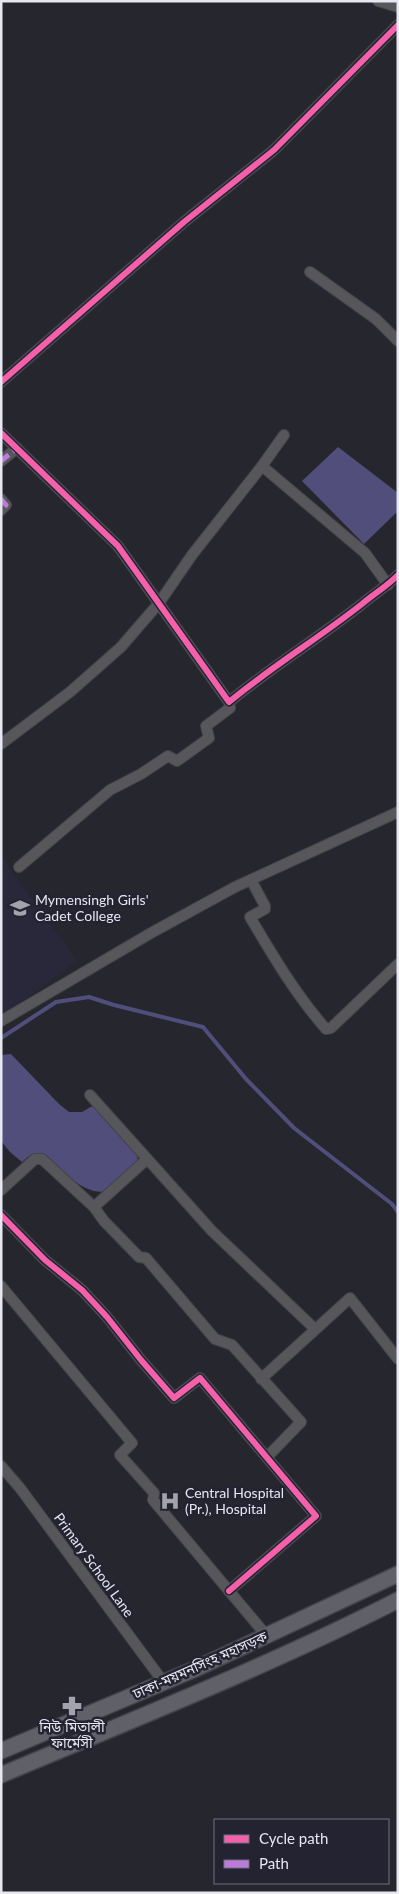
<svg xmlns="http://www.w3.org/2000/svg" width="399" height="1894" viewBox="0 0 399 1894" font-family="Lato,'Noto Sans Bengali',sans-serif">
  <style>
    .built { fill: #29283b }
    .water { fill: #514e7b }
    .lines { fill: none; stroke-linecap: round; stroke-linejoin: round }
    .stream { stroke: #514e7b; stroke-width: 4 }
    .street-casing { stroke: #43434a; stroke-width: 12 }
    .secondary-casing { stroke: #43434a; stroke-width: 18 }
    .street { stroke: #56565b; stroke-width: 10 }
    .secondary { stroke: #606069; stroke-width: 15 }
    .quiet { stroke: #bd7bd9; stroke-width: 5; stroke-dasharray: 10 5; stroke-linecap: butt }
    .cycleway-casing { stroke: #232332; stroke-width: 9 }
    .cycleway { stroke: #f560ab; stroke-width: 6 }
    .labels { text-anchor: middle; stroke-width: 5; stroke-linejoin: round; paint-order: stroke }
    .poi-label { font-size: 14px; fill: #e6e7f1; stroke: #232332; text-anchor: start }
    .street-label { font-size: 14px; fill: #e6e7f1; stroke: #232332 }
  </style>
  <rect width="100%" height="100%" fill="#26262e"/>
  <!-- built -->
  <polygon class="built" points="1,856 77,961 1,1017"/>
  <!-- water -->
  <g class="water">
    <polygon points="338,447 398,493 398,511 364,544 302,481"/>
    <path d="M11 1054 59 1104 69 1112H82L94 1105 136 1152 138 1160 107 1191C87 1196 67 1175 52 1163 49 1160 44 1155 39 1154 32 1152 27 1158 22 1162L10 1152 1 1141V1055Z"/>
  </g>
  <g class="lines">
    <!-- stream -->
    <polyline class="stream" points="1,1038 56,1002 89,997 114,1005 203,1027 246,1079 294,1128 392,1204 398,1212"/>
    <defs>
      <g id="street">
        <polyline points="378,1 398,7"/>
        <polyline points="310,272 376,319 398,341"/>
        <polyline points="1,382 184,222 274,150 398,25"/>
        <path d="M1 433 118 546 229 702C271 667 319 638 362 604 374 594 387 586 398 575"/>
        <polyline points="284,435 262,466 365,553 388,585"/>
        <polyline points="1,461 17,448"/>
        <polyline points="1,499 6,505 1,510"/>
        <polyline points="1,744 70,692 121,647 159,603 192,555 262,466"/>
        <polyline points="19,867 110,790 141,774 168,756 177,761 209,738 206,726 230,708 229,702"/>
        <path d="M251 880 265 906V909L250 917C273 956 296 995 326 1029L331 1028 398 964"/>
        <polyline points="1,1021 151,933 235,887 398,812"/>
        <polyline points="90,1095 212,1231 315,1329"/>
        <polyline points="1,1190 35,1159 42,1159 94,1207 104,1221 139,1257 146,1258 215,1339 232,1345 301,1422 267,1457"/>
        <polyline points="94,1207 147,1159"/>
        <polyline points="1,1215 45,1260 82,1290 107,1317 141,1360 174,1398 200,1378 316,1516 229,1591"/>
        <polyline points="1,1286 132,1443 120,1455 154,1493 153,1500 266,1635"/>
        <polyline points="261,1379 350,1298 398,1359"/>
        <polyline points="1,1466 20,1488 159,1676 162,1682"/>
      </g>
      <g id="secondary">
        <polyline points="1,1751 195,1669 398,1574"/>
        <path d="M1 1775C134 1719 269 1666 398 1600"/>
      </g>
    </defs>
    <!-- street casing -->
    <use href="#street" class="street-casing"/>
    <!-- secondary casing -->
    <use href="#secondary" class="secondary-casing"/>
    <!-- street -->
    <use href="#street" class="street"/>
    <!-- secondary -->
    <use href="#secondary" class="secondary"/>
    <!-- quiet -->
    <g class="quiet">
      <polyline points="1,461 17,448"/>
      <polyline points="1,499 6,505 1,510"/>
    </g>
    <defs>
      <g id="cycleway">
        <polyline points="1,382 184,222 274,150 398,25"/>
        <path d="M1 433 118 546 229 702C271 667 319 638 362 604 374 594 387 586 398 575"/>
        <polyline points="1,1215 45,1260 82,1290 107,1317 141,1360 174,1398 200,1378 316,1516 229,1591"/>
      </g>
    </defs>
    <!-- cycleway casing -->
    <use href="#cycleway" class="cycleway-casing"/>
    <!-- cycleway -->
    <use href="#cycleway" class="cycleway"/>
  </g>
  <!-- icons -->
  <defs>
    <symbol id="university-bare" viewBox="-9 -9 18 18"><path d="M0-5L7-2L0 1L-7-2ZM-4 1L0 2.5L4 1V4Q0 6-4 4Z" fill="#a3a3ad" stroke="#232332" stroke-width="2.5" paint-order="stroke"/></symbol>
    <symbol id="hospital-bare" viewBox="-9 -9 18 18"><path d="M-5-5h3v3.5h4V-5h3V5h-3V1.5h-4V5h-3Z" fill="#a3a3ad" stroke="#232332" stroke-width="2.5" paint-order="stroke"/></symbol>
    <symbol id="pharmacy-bare" viewBox="-9 -9 18 18"><path d="M-2-6h4v4h4v4h-4v4h-4v-4h-4v-4h4Z" fill="#a3a3ad" stroke="#232332" stroke-width="2.5" paint-order="stroke"/></symbol>
  </defs>
  <g fill-rule="evenodd">
    <use href="#university-bare" x="6" y="894" width="28" height="28"/>
    <use href="#hospital-bare" x="156" y="1487" width="28" height="28"/>
    <use href="#pharmacy-bare" x="58" y="1692" width="28" height="28"/>
  </g>
  <g class="labels">
    <!-- poi labels -->
    <g class="poi-label">
      <text x="35" y="905">Mymensingh Girls'<tspan x="35" dy="16">Cadet College</tspan></text>
      <text x="185" y="1498">Central Hospital<tspan x="185" dy="16">(Pr.), Hospital</tspan></text>
      <text x="72" y="1732" text-anchor="middle">নিউ মিতালী<tspan x="72" dy="16">ফার্মেসী</tspan></text>
    </g>
    <!-- street labels -->
    <g class="street-label">
      <text transform="translate(94 1565) rotate(54)" y="5">Primary School Lane</text>
      <text transform="translate(200 1665) rotate(-24)" y="5">ঢাকা-ময়মনসিংহ মহাসড়ক</text>
    </g>
  </g>
  <!-- border -->
  <rect width="399" height="1894" fill="none" stroke="#e6e7f1" stroke-width="5"/>
  <!-- legend -->
  <rect x="214" y="1819" width="175" height="65" fill="#232332" stroke="#71717e"/>
  <rect x="224" y="1835" width="25" height="8" fill="#f560ab" stroke="#71717e"/>
  <text x="259" y="1844" font-size="15" fill="#e6e7f1">Cycle path</text>
  <rect x="224" y="1860" width="25" height="8" fill="#bd7bd9" stroke="#71717e"/>
  <text x="259" y="1869" font-size="15" fill="#e6e7f1">Path</text>
</svg>
